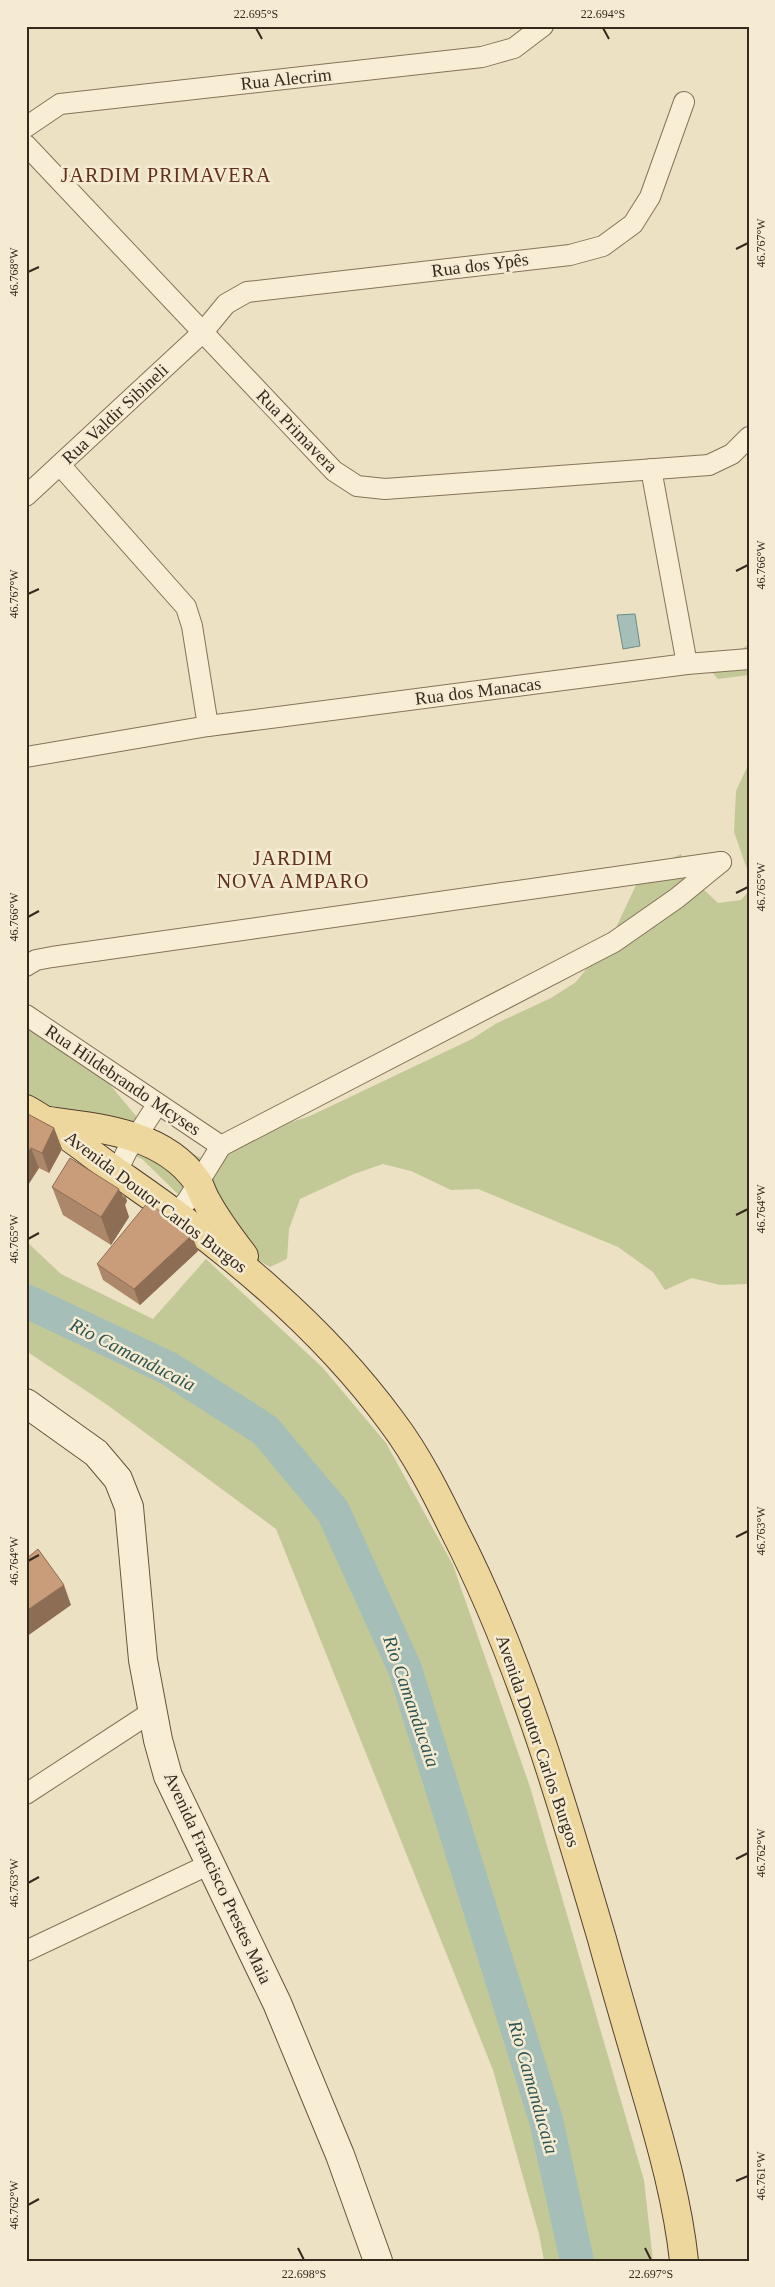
<svg xmlns="http://www.w3.org/2000/svg" width="775" height="2287" viewBox="0 0 775 2287" font-family="'Times New Roman',serif">
  <style>
    .green { fill: #c2c997 }
    .water { fill: #a5bfb8; stroke: #6c8c86 }
    .lines { fill: none; stroke-linecap: round; stroke-linejoin: round }
    .river { stroke: #a5bfb8; stroke-width: 34 }
    .street-casing { stroke: #85735a; stroke-width: 22 }
    .secondary-casing { stroke: #67543e; stroke-width: 30 }
    .primary-casing { stroke: #53412f; stroke-width: 30 }
    .street { stroke: #f7eed5; stroke-width: 20 }
    .secondary { stroke: #f7eed5; stroke-width: 28 }
    .primary { stroke: #eed79c; stroke-width: 28 }
    .wall { fill: #ad8769 }
    .shaded-wall { fill: #8d6e55 }
    .building { fill: #c99d7a; stroke: #8d6e55 }
    .ticks { fill: none; stroke: #362a1e; stroke-width: 2 }
    .labels { text-anchor: middle; stroke-width: 5; stroke-linejoin: round; paint-order: stroke }
    .street-label { font-size: 18px; fill: #362a1e; stroke: #f4ebd2 }
    .water-label { font-size: 19px; font-style: italic; fill: #2e5554; stroke: #f4ebd2 }
    .quarter-label { font-size: 20px; letter-spacing: 1px; fill: #602f1f; stroke: #f4ebd2 }
    .neatline { fill: none; stroke: #362a1e; stroke-width: 2 }
    .ticks-label { font-size: 12px; text-anchor: middle; fill: #362a1e }
  </style>
  <rect width="100%" height="100%" fill="#ece1c3"/>
  <!-- green -->
  <g class="green">
    <polygon points="749,644 749,675 718,679 711,671"/>
    <polygon points="749,763 749,875 734,832 736,791"/>
    <polygon points="681,854 686,873 718,903 741,900 749,891 749,1284 720,1285 692,1278 665,1290 653,1272 618,1247 478,1189 451,1190 411,1171 383,1164 354,1174 300,1199 289,1229 287,1259 270,1267 229,1244 142,1159 53,1122 26,1102 26,1025 97,1069 155,1139 207,1160 282,1125 310,1116 472,1039 497,1023 551,998 576,982 612,936 637,883 661,863"/>
    <polygon points="26,1241 61,1274 153,1319 206,1259 322,1367 386,1443 453,1565 530,1787 644,2180 653,2261 544,2261 539,2234 493,2070 276,1529 106,1404 26,1351"/>
  </g>
  <!-- water -->
  <polygon class="water" points="635,614 640,646 623,649 617,615"/>
  <g class="lines">
    <!-- river -->
    <polyline class="river" points="26,1301 168,1368 265,1430 333,1511 405,1669 546,2120 577,2261"/>
    <defs>
      <g id="street">
        <polyline points="26,127 60,104 482,57 514,48 543,26"/>
        <polyline points="26,145 334,471 357,486 385,489 709,465 732,454 749,437"/>
        <polyline points="60,465 186,607 192,626 208,726"/>
        <polyline points="651,469 687,664"/>
        <polyline points="26,496 203,332 226,304 247,292 570,255 603,246 633,224 650,197 684,102"/>
        <polyline points="26,757 208,726 687,664 749,659"/>
        <polyline points="26,966 36,960 52,957 721,862"/>
        <polyline points="26,1015 221,1146"/>
        <polyline points="116,1173 127,1151 157,1105"/>
        <polyline points="176,1213 187,1201 221,1146 614,942 677,898 721,862"/>
        <polyline points="26,1794 153,1711"/>
        <polyline points="26,1951 210,1864"/>
      </g>
      <polyline id="secondary" points="26,1403 96,1453 118,1479 129,1507 143,1660 158,1740 168,1776 277,2003 340,2155 378,2261"/>
      <g id="primary">
        <path d="M26 1109C62 1129 94 1157 128 1180 226 1248 321 1325 392 1422 417 1455 436 1493 454 1530 521 1660 561 1800 602 1939 616 1990 631 2041 646 2092 662 2147 678 2204 684 2261"/>
        <path d="M48 1121C102 1128 164 1134 197 1181 201 1188 203 1196 207 1202 217 1221 231 1239 244 1256"/>
      </g>
    </defs>
    <!-- street casing -->
    <use href="#street" class="street-casing"/>
    <!-- secondary casing -->
    <use href="#secondary" class="secondary-casing"/>
    <!-- primary casing -->
    <use href="#primary" class="primary-casing"/>
    <!-- street -->
    <use href="#street" class="street"/>
    <!-- secondary -->
    <use href="#secondary" class="secondary"/>
    <!-- primary -->
    <use href="#primary" class="primary"/>
  </g>
  <!-- wall -->
  <g class="wall">
    <polygon points="26,1113 54,1128 62,1149 49,1173 39,1168 26,1188"/>
    <polygon points="52,1187 121,1193 125,1196 127,1201 125,1205 129,1217 111,1245 63,1215"/>
    <polygon points="198,1251 140,1305 103,1280 97,1264"/>
  </g>
  <!-- shaded-wall -->
  <g class="shaded-wall">
    <polygon points="54,1128 62,1149 49,1173 42,1153"/>
    <polygon points="31,1148 39,1168 26,1188 26,1156"/>
    <polygon points="119,1189 123,1199 125,1196 127,1201 125,1205 129,1217 111,1245 101,1217"/>
    <polygon points="192,1235 198,1251 140,1305 134,1289"/>
    <polygon points="64,1585 71,1605 26,1637 26,1611"/>
  </g>
  <!-- building -->
  <g class="building">
    <polygon points="26,1113 54,1128 42,1153 31,1148 26,1156"/>
    <polygon points="70,1158 119,1189 101,1217 52,1187"/>
    <polygon points="121,1193 125,1196 123,1199"/>
    <polygon points="148,1202 192,1235 134,1289 97,1264"/>
    <polygon points="38,1549 64,1585 26,1611 26,1559"/>
  </g>
  <!-- ticks -->
  <path class="ticks" d="M256 28 262 39M603 28 609 39M736 249 748 243M28 272 39 267M736 571 748 565M28 594 39 589M736 893 748 887M28 917 39 911M736 1215 748 1209M28 1239 39 1233M736 1537 748 1531M28 1561 39 1555M736 1859 748 1853M28 1883 39 1877M736 2181 748 2176M28 2205 39 2199M298 2248 304 2260M645 2248 651 2260"/>
  <g class="labels">
    <!-- street labels -->
    <g class="street-label">
      <text transform="translate(286 79) rotate(-6)" y="6">Rua Alecrim</text>
      <text transform="translate(480 265) rotate(-7)" y="6">Rua dos Ypês</text>
      <text transform="translate(115 414) rotate(-43)" y="6">Rua Valdir Sibineli</text>
      <text transform="translate(297 431) rotate(46)" y="6">Rua Primavera</text>
      <text transform="translate(478 691) rotate(-7)" y="6">Rua dos Manacas</text>
      <text transform="translate(123 1080) rotate(34)" y="6">Rua Hildebrando Mcyses</text>
      <text transform="translate(156 1202) rotate(37)" y="6">Avenida Doutor Carlos Burgos</text>
      <text transform="translate(538 1741) rotate(71)" y="6">Avenida Doutor Carlos Burgos</text>
      <text transform="translate(218 1878) rotate(65)" y="6">Avenida Francisco Prestes Maia</text>
    </g>
    <!-- water labels -->
    <g class="water-label">
      <text transform="translate(133 1354) rotate(27)" y="7">Rio Camanducaia</text>
      <text transform="translate(412 1701) rotate(71)" y="7">Rio Camanducaia</text>
      <text transform="translate(534 2087) rotate(74)" y="7">Rio Camanducaia</text>
    </g>
    <!-- quarter labels -->
    <g class="quarter-label">
      <text x="166" y="182">JARDIM PRIMAVERA</text>
      <text x="293" y="865">JARDIM<tspan x="293" dy="23">NOVA AMPARO</tspan></text>
    </g>
  </g>
  <!-- border -->
  <rect width="775" height="2287" fill="none" stroke="#f4ebd2" stroke-width="55"/>
  <rect x="28" y="28" width="720" height="2232" class="neatline"/>
  <g class="ticks-label">
    <text x="256" y="18">22.695°S</text>
    <text x="603" y="18">22.694°S</text>
    <text transform="translate(761 243) rotate(-90)" y="4">46.767°W</text>
    <text transform="translate(14 272) rotate(-90)" y="4">46.768°W</text>
    <text transform="translate(761 565) rotate(-90)" y="4">46.766°W</text>
    <text transform="translate(14 594) rotate(-90)" y="4">46.767°W</text>
    <text transform="translate(761 887) rotate(-90)" y="4">46.765°W</text>
    <text transform="translate(14 917) rotate(-90)" y="4">46.766°W</text>
    <text transform="translate(761 1209) rotate(-90)" y="4">46.764°W</text>
    <text transform="translate(14 1239) rotate(-90)" y="4">46.765°W</text>
    <text transform="translate(761 1531) rotate(-90)" y="4">46.763°W</text>
    <text transform="translate(14 1561) rotate(-90)" y="4">46.764°W</text>
    <text transform="translate(761 1853) rotate(-90)" y="4">46.762°W</text>
    <text transform="translate(14 1883) rotate(-90)" y="4">46.763°W</text>
    <text transform="translate(761 2176) rotate(-90)" y="4">46.761°W</text>
    <text transform="translate(14 2205) rotate(-90)" y="4">46.762°W</text>
    <text x="304" y="2278">22.698°S</text>
    <text x="651" y="2278">22.697°S</text>
  </g>
</svg>
